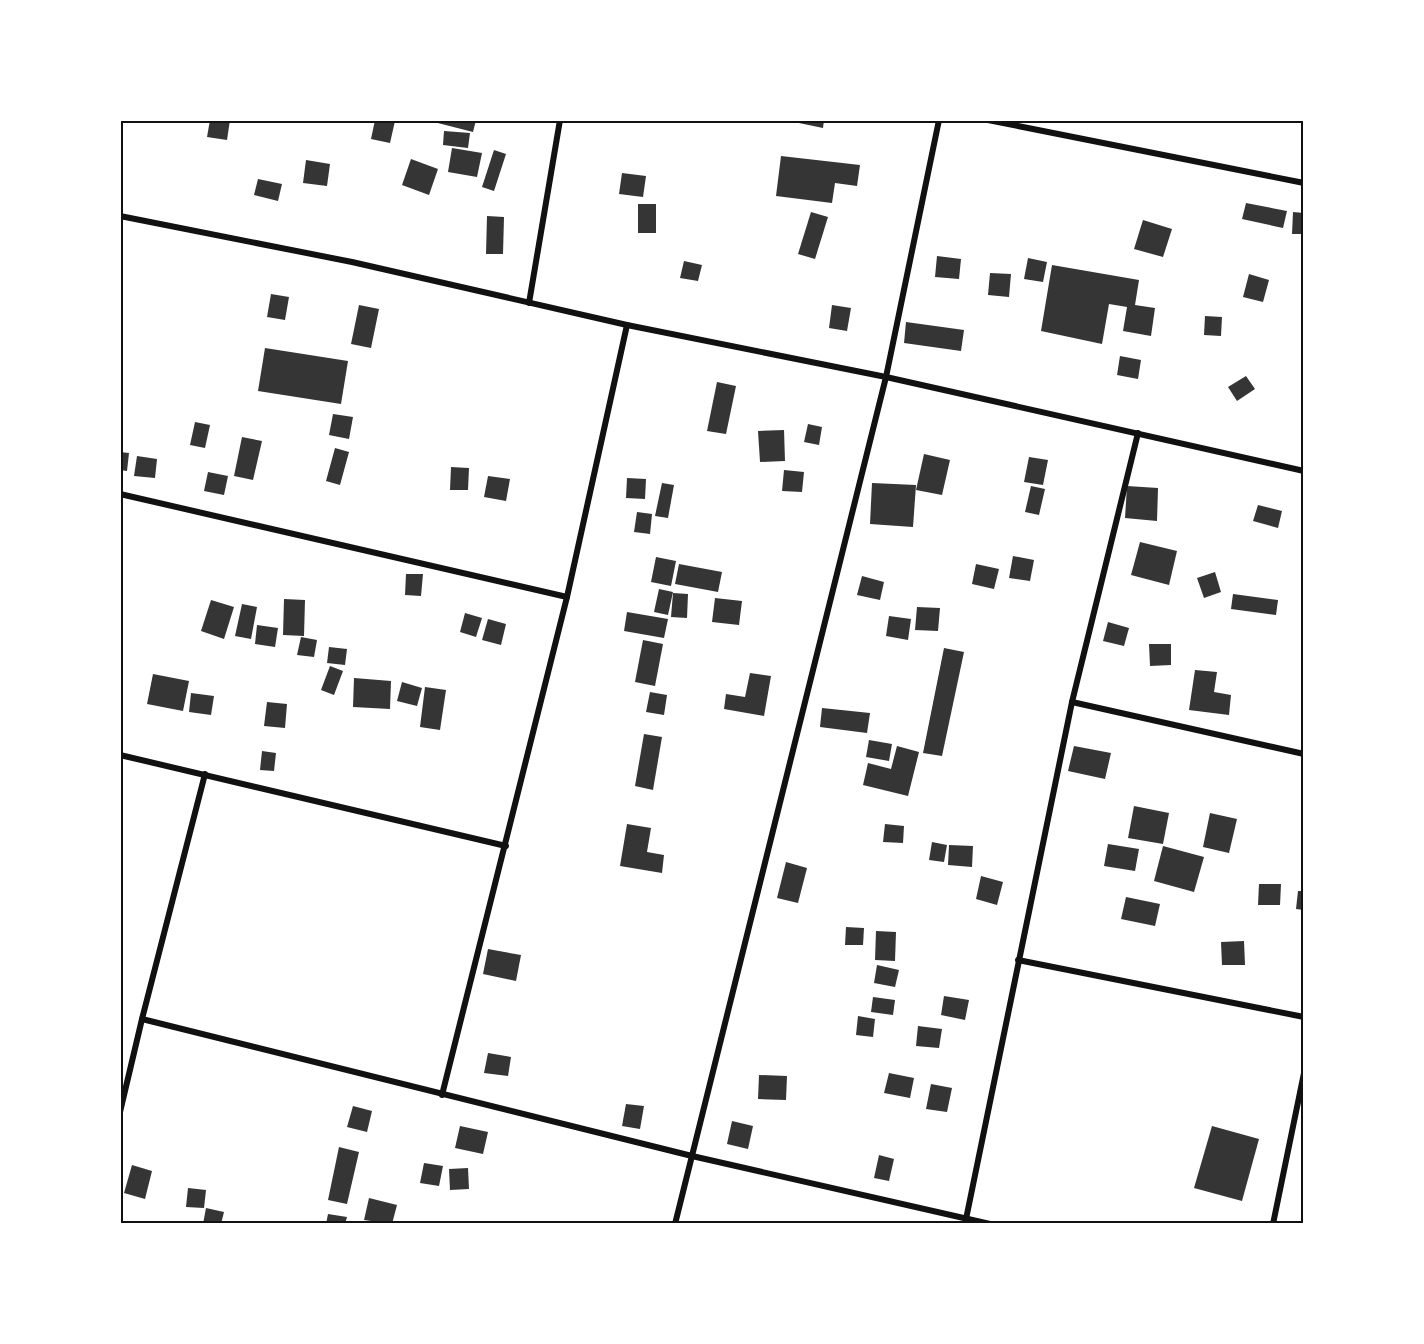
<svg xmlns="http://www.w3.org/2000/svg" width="1424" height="1344" viewBox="0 0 1424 1344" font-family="'Nunito Sans',sans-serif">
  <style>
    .building { fill: #353535 }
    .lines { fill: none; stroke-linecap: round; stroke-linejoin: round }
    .minor { stroke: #111; stroke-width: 6 }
    .neatline { fill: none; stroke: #111; stroke-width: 2 }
  </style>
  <rect width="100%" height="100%" fill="#fff"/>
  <!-- building -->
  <g class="building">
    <polygon points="210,120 230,120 227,140 207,137"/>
    <polygon points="375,120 395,121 390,143 371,139"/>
    <polygon points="426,120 476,120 473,132"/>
    <polygon points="795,120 824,120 823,128 794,122"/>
    <polygon points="444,131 470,133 468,148 443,145"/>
    <polygon points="452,148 482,153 477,177 448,172"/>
    <polygon points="494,150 506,154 494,191 482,187"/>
    <polygon points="781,156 860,165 857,186 835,183 832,203 776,196"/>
    <polygon points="411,159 438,169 429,195 402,185"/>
    <polygon points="306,160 330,164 327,186 303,183"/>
    <polygon points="622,173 646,176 643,197 619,194"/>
    <polygon points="258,179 282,184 278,201 254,195"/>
    <polygon points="1246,203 1287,211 1283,228 1242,219"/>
    <rect x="638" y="204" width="18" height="29"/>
    <polygon points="811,212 828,217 815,259 798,254"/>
    <polygon points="1293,212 1304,213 1304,234 1292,234"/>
    <polygon points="487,216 504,217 503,254 486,254"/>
    <polygon points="1143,220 1172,229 1163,257 1134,249"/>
    <polygon points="937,256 961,259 959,279 935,277"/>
    <polygon points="1028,258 1047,262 1043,282 1024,279"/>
    <polygon points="684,261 702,265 698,281 680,278"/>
    <polygon points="1052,265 1139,280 1135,305 1155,308 1151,336 1123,331 1127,307 1109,304 1102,344 1041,331"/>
    <polygon points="990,273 1011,274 1009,297 988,295"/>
    <polygon points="1249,274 1269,280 1263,302 1243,297"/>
    <polygon points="271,294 289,297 285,320 267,317"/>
    <polygon points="359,305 379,309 371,348 351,344"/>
    <polygon points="832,305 851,308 847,331 829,328"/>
    <polygon points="1205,316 1222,317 1221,336 1204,335"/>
    <polygon points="906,322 964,330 961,351 904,343"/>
    <polygon points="265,348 348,361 341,404 258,391"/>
    <polygon points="1120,356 1141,360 1138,379 1117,375"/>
    <polygon points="1246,376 1255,389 1237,401 1228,387"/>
    <polygon points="717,382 736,386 726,434 707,431"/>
    <polygon points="333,414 353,417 349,439 329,435"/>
    <polygon points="195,422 210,425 205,448 190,445"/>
    <polygon points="808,424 822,427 819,445 804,442"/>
    <polygon points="784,430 785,461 760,462 758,431"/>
    <polygon points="242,437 262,441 253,480 234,476"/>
    <polygon points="335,448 349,452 340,485 326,481"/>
    <polygon points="120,452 129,453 127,471 120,470"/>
    <polygon points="924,454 950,460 942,495 916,490"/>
    <polygon points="137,456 157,459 155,478 134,476"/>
    <polygon points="1029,457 1048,460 1043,485 1024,482"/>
    <polygon points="451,467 469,468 468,490 450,490"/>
    <polygon points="784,470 804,472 802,492 782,491"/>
    <polygon points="208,472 228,476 224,495 204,491"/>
    <polygon points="488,476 510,479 506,501 484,497"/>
    <polygon points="627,478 646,479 645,499 626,498"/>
    <polygon points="662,483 674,485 668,518 655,516"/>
    <polygon points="872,483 916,485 913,527 870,524"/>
    <polygon points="1031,486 1045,489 1039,515 1025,512"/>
    <polygon points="1127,486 1158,488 1157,521 1125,518"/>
    <polygon points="1258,505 1282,511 1278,528 1253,521"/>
    <polygon points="637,512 652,514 650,534 634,532"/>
    <polygon points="1140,542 1177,551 1169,585 1131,575"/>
    <polygon points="1013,556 1034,560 1030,581 1009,578"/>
    <polygon points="656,557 676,561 671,586 651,582"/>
    <polygon points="679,564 722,572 718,592 675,584"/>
    <polygon points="976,564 999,569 994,589 972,584"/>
    <polygon points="1215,572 1221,592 1204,598 1197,578"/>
    <polygon points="406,574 423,574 421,596 405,595"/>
    <polygon points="862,576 884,582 880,600 857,595"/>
    <polygon points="659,589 673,592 668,615 654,612"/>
    <polygon points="673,593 688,594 687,618 671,617"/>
    <polygon points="1233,594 1278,600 1276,615 1231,609"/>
    <polygon points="715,598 742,601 739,625 712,622"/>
    <polygon points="284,599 305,600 304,636 283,635"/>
    <polygon points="211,600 234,607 224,639 201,631"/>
    <polygon points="242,604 257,607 251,639 235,636"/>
    <polygon points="917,607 940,608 938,631 915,630"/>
    <polygon points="627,612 668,619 664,638 624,631"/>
    <polygon points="465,613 482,618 476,637 460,632"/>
    <polygon points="889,616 911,619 908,640 886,636"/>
    <polygon points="488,619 506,624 501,645 482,640"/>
    <polygon points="1108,622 1129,628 1124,646 1103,641"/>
    <polygon points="257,625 278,628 275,647 255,644"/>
    <polygon points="301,637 317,640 314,657 297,655"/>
    <polygon points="643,640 663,644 655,686 635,682"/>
    <polygon points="1149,644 1171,644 1171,665 1150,666"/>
    <polygon points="329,647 347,649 345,665 327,663"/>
    <polygon points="944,648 964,652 942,756 923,753"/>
    <polygon points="330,666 343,671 334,695 321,690"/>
    <polygon points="1195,670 1217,672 1214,692 1231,695 1229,715 1189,710"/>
    <polygon points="750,673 771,676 764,716 724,709 726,694 745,697"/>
    <polygon points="153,674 189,681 183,711 147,704"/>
    <polygon points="354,678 391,681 390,709 353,707"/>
    <polygon points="402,682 422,688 417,706 397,701"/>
    <polygon points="425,687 446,690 440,730 420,727"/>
    <polygon points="650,692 667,695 664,715 646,712"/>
    <polygon points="191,693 214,696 211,715 189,712"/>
    <polygon points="267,702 287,704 285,728 264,726"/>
    <polygon points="822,708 870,713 867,733 820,727"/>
    <polygon points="644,734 662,737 653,790 635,786"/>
    <polygon points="869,740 892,744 889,761 866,757"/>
    <polygon points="897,746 919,752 908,796 863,785 868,763 891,769"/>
    <polygon points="1074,746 1111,753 1105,779 1068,771"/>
    <polygon points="262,751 276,753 274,771 260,770"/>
    <polygon points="1134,806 1169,813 1163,844 1128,838"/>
    <polygon points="1210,813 1237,819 1229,853 1203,847"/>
    <polygon points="627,824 651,828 647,852 664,855 662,873 620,866"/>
    <polygon points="885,824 904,826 903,843 883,842"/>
    <polygon points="932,842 947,845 944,862 929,860"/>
    <polygon points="1108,844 1139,849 1135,871 1104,866"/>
    <polygon points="949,845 973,846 972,867 948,865"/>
    <polygon points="1163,846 1204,857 1194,892 1154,881"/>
    <polygon points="786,862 807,868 798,903 777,898"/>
    <polygon points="981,876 1003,882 997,905 976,899"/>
    <polygon points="1259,884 1281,884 1280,905 1258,905"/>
    <polygon points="1298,891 1304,891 1304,910 1296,909"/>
    <polygon points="1126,897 1160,904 1155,926 1121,919"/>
    <polygon points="846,927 864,928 863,945 845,945"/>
    <polygon points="876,931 896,932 895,961 875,960"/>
    <polygon points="1244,941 1245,965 1222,965 1221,942"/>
    <polygon points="488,949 521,955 516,981 483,974"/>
    <polygon points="877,965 899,970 895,987 874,983"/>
    <polygon points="944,996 969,1000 965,1020 941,1015"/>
    <polygon points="873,997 895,1000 893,1015 871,1012"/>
    <polygon points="858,1016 875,1019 873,1037 856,1035"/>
    <polygon points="918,1026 942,1029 939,1048 916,1046"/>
    <polygon points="488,1053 511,1057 508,1076 484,1073"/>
    <polygon points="889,1073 914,1078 910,1098 884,1093"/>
    <polygon points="759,1075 787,1076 786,1100 758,1099"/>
    <polygon points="931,1084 952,1088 947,1112 926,1109"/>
    <polygon points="626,1104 644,1106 640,1129 622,1126"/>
    <polygon points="353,1106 372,1111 367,1132 347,1127"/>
    <polygon points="732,1121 753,1126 748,1149 727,1144"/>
    <polygon points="460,1126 488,1132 483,1154 455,1148"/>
    <polygon points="1212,1126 1259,1139 1242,1201 1194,1188"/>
    <polygon points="339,1147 359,1152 347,1204 328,1200"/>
    <polygon points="879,1155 894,1159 889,1181 874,1178"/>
    <polygon points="424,1163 443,1166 439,1186 420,1183"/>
    <polygon points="132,1165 152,1171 145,1199 124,1193"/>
    <polygon points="468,1168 469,1189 450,1190 449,1169"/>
    <polygon points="188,1188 206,1190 204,1208 186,1207"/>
    <polygon points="369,1198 397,1205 392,1224 364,1220"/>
    <polygon points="206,1208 224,1212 221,1224 203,1224"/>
    <polygon points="328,1214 347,1217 345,1224 326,1224"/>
  </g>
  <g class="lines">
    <!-- minor -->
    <g class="minor">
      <polyline points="988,120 1304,183"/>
      <polyline points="120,216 352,262 627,325 886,377 1304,471"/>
      <polyline points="529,303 560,120"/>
      <polyline points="120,494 567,597"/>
      <polyline points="1072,702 1304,754"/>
      <polyline points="120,755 506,846"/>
      <polyline points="1018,960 1304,1017"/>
      <polyline points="142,1019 692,1156 990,1224"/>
      <polyline points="442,1095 567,597 627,325"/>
      <polyline points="120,1112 142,1019 205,774"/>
      <polyline points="675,1224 886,377 939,120"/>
      <polyline points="965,1224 1072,702 1138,433"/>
      <polyline points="1273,1224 1304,1073"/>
    </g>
  </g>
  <!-- border -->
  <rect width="1424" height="1344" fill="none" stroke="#ffffff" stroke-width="243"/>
  <rect x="122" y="122" width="1180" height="1100" class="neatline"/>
</svg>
